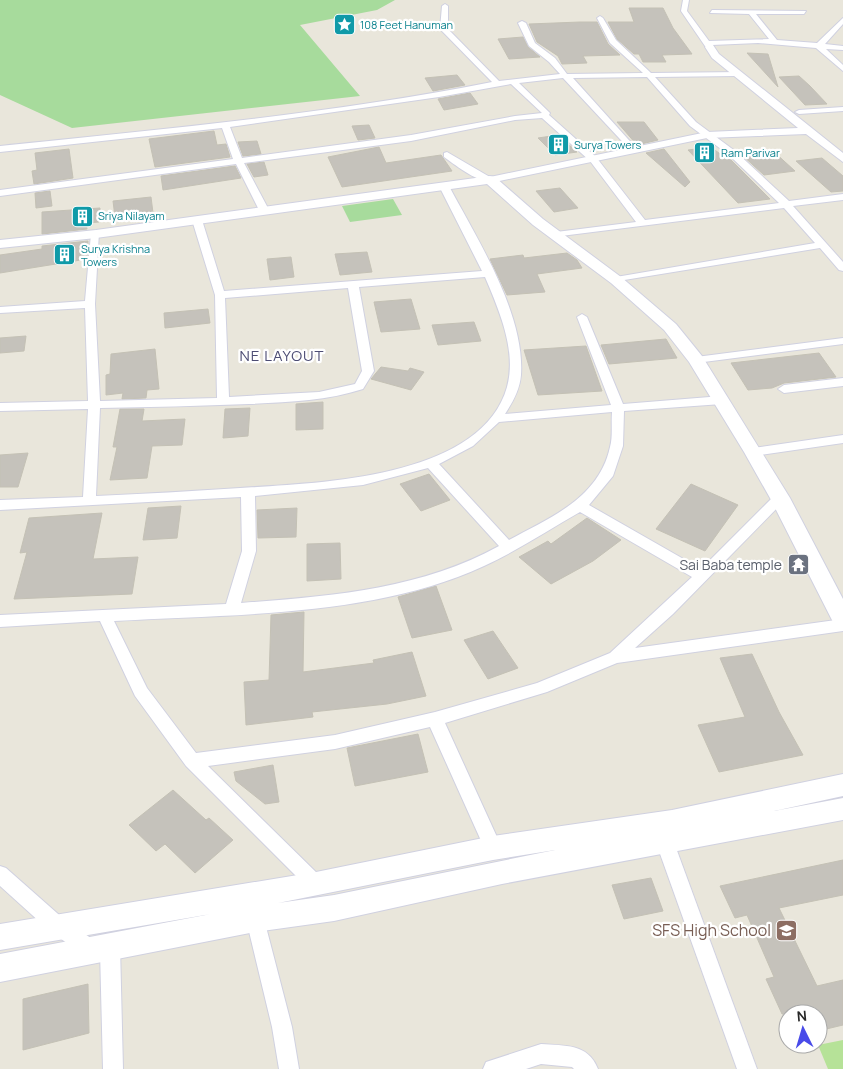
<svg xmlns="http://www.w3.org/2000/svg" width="843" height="1069" viewBox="0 0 843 1069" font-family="Manrope,sans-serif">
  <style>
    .green { fill: #a7db9c }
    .pitch { fill: #b6e298 }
    .building { fill: #c5c2bb; stroke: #c4c1b5 }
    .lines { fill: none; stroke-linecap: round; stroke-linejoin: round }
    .minor-casing { stroke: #d0d1e0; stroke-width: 2 }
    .tertiary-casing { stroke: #d0d1e0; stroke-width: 2 }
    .secondary-casing { stroke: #d0d1e0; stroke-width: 2 }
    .minor { fill: #fff; fill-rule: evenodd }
    .tertiary { fill: #fff; fill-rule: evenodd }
    .secondary { fill: #fff; fill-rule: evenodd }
    .labels { text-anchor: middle; stroke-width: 4.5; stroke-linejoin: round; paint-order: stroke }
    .far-culture-label { font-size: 11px; fill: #0d838f; stroke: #fff; text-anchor: start }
    .worship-label { font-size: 14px; fill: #5b616d; stroke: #fff; text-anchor: end }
    .neighbourhood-label { font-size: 15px; letter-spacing: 1px; fill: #4d4d74; stroke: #fff }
    .near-education-label { font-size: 16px; fill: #785e54; stroke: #fff; text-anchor: end }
  </style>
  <rect width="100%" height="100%" fill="#e9e6db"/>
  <!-- green -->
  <g class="green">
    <polygon points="0,0 395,0 377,10 300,25 360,96 72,128 0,95"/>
    <polygon points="393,199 402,215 350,222 342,206"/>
  </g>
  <!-- pitch -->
  <polygon class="pitch" points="843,1040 843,1069 828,1069 818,1045"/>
  <!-- building -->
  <g class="building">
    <polygon points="629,8 663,8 673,28 692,54 662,55 666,62 643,62 639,54 634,54 617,39 608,22 634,22"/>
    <polygon points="580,22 597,22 608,44 620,55 583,56 587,63 562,64 558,56 537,42 529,24"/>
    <polygon points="523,37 528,47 540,57 509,59 498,39"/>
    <polygon points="747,53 768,54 778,87"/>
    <polygon points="457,75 465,85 433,91 425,78"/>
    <polygon points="799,76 810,86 827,104 805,105 779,77"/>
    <polygon points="470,93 478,104 444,110 438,99"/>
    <polygon points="617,122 644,122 658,140 637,145"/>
    <polygon points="369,125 375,138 358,140 352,126"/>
    <polygon points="214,131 217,145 226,144 230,157 155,167 149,139"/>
    <polygon points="558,135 577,152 555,155 538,138"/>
    <polygon points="257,141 261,154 243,156 238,142"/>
    <polygon points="379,147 386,163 441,155 452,171 342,187 328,157"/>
    <polygon points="711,147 724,157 728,157 770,199 738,203 688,150"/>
    <polygon points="69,149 73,178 34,184 32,171 37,170 35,153"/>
    <polygon points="664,149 690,182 685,187 646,153"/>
    <polygon points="773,151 795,171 764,175 742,155"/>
    <polygon points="822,158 843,176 843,191 831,192 796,161"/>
    <polygon points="264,162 268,175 254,177 247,164"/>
    <polygon points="235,166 241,178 163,190 161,176"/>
    <polygon points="560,188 578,208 554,212 536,191"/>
    <polygon points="50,191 52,206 36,208 35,193"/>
    <polygon points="151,197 153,213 115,217 113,201"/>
    <polygon points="100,208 99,222 86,223 87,229 42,234 42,212"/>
    <polygon points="88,241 87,259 0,273 0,255 42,249 42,246"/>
    <polygon points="367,252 372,272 340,275 335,254"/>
    <polygon points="567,253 577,260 582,268 537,274 545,292 507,295 490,259 523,255 524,258"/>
    <polygon points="291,257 294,277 270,280 267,259"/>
    <polygon points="411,299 420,329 381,332 374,302"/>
    <polygon points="208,309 210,323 165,328 164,313"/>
    <polygon points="474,322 481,341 438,345 432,325"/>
    <polygon points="26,336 24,351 0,353 0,338"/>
    <polygon points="666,339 677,358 609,364 601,345"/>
    <polygon points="586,346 602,391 538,395 524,350"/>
    <polygon points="155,349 159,389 147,390 146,398 122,399 123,393 106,395 106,375 110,374 111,354"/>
    <polygon points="819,353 836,377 784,383 772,388 748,390 731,363"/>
    <polygon points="381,367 408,371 410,368 424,372 411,390 371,379"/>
    <polygon points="323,402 323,429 296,430 296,404"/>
    <polygon points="250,408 248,436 223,438 225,409"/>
    <polygon points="120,409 144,409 142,421 185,419 182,445 152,446 147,478 110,480 117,447 113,447"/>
    <polygon points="28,453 18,487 0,487 0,455"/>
    <polygon points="429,474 450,500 421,511 400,484"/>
    <polygon points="691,484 738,505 705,551 656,529"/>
    <polygon points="181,506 177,538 143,540 148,508"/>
    <polygon points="297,508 296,537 258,538 257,510"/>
    <polygon points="102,513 93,559 138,557 132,594 14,599 27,552 20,553 29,518"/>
    <polygon points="587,518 621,540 593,561 551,584 519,557 548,541 551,544"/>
    <polygon points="340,543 341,579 307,581 307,544"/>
    <polygon points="436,586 452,630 412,638 398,597"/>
    <polygon points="304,612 303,672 374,663 373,660 412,652 426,696 387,704 312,712 313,717 246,725 244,682 269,680 271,615"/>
    <polygon points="493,631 518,668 488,679 464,640"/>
    <polygon points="752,654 779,712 803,755 719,772 698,725 745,717 720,658"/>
    <polygon points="418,734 428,772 355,786 347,748"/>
    <polygon points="273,765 279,802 265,804 236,781 234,772"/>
    <polygon points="173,790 206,820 209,818 233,840 195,873 165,844 156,851 129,825"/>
    <polygon points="843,860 843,895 779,908 817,986 843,980 843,1025 818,1031 818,1014 782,1014 766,979 774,977 747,915 735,918 720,886"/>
    <polygon points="651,878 663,911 624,919 612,885"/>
    <polygon points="88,984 89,1033 23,1050 23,999"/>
  </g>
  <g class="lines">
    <defs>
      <g id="minor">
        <polygon points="683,0 689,0 687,11 709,41 769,39 749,14 710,13 712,10 806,11 804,14 756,14 777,40 817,43 843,18 843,24 825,44 843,46 843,50 826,49 843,65 843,71 816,48 758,43 712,45 713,49 707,49 681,11"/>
        <path d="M445 4 448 6V29L499 81 560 74 549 62 529 46 518 23 522 21 526 23 535 43 555 58 567 74 643 73 610 43 597 18 600 16 603 18 616 40 651 73 741 72V76H738L655 77 696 122 735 151 789 201 843 194V200L793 206 843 262V271L839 270 820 248 612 282V278L616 277 815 243 784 208 553 237V233L556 232 636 222 590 161 542 118 515 120 411 141 244 163 269 210 264 213 259 210 236 164 0 196V190L233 159 222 128 0 152V146C164 129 330 114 492 82L440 29 442 6ZM647 77 690 126 729 155 779 203 645 220 596 157 549 115 550 113 519 83 563 78 633 153 637 150 636 148 573 78ZM511 84 542 113 515 116 411 135 242 158 230 127 439 97Z"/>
        <polygon points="843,107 843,111 799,114 795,112 799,110"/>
        <path d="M447 152 495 180C484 188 454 164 444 157V153Z"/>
        <path d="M441 184 449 186C477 239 525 313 521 375 520 389 513 402 505 414L611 405 577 317 582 314 587 317 623 404 722 396 728 400 722 404 624 411 623 446 613 476 589 505 701 569 775 495 780 494 787 498 673 614 635 648 843 619V631L617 663 547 692 445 723 502 848 499 854 493 856 487 854 430 727 335 749 208 766 322 878 325 884 322 890 316 893 310 890 186 766 135 696 100 621 0 627V615L226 604 242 551 241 497 0 510V500L83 497 88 409 0 411V403L88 401 85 308 0 313V307L85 301 91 234 99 232 95 304 100 401 217 398 215 295 192 220 194 218 202 220 224 291 482 271 439 186ZM485 277C499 310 517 351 507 387 481 479 317 483 240 488 192 491 144 494 96 496L100 408C150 407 200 406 249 404 288 402 326 401 363 389L374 371 359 287ZM348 288 362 371 355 384 319 392 229 397 225 298ZM612 412C611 424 613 436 610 447 599 498 551 517 509 540L439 464 473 446 499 422ZM428 468 499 546C419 590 330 596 241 603L256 551 255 496 363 485ZM580 512 692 577 610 653 537 683 435 712 335 735 196 753 147 688 114 621C233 614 375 617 484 566 517 551 548 530 580 512Z"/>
        <polygon points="843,338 843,344 696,363 690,360 696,357"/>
        <polygon points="843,378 843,386 784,393 778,389 784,385"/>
        <polygon points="843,435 843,443 753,456 747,452 753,448"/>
        <polygon points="663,829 669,831 672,837 757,1069 737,1069 654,837 657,831"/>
        <polygon points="0,866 6,868 66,921 98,943 100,950 103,939 110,937 117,939 120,946 123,1069 103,1069 100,950 98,957 91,959 52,933 0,886"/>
        <polygon points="255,910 262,913 264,919 292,1027 299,1069 279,1069 272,1027 246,919 248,913"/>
        <path d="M541 1044C565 1046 588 1043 598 1069H574L572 1067 541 1064 526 1069H483L486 1062Z"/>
      </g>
      <polygon id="tertiary" points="710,44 713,45 719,54 843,153 843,162 806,134 707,138 490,183 484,180 490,177 707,132 798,128 712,58 705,47"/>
      <g id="secondary">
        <polygon points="490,176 495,177 543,219 621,277 676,324 702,356 790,498 843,599 843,628 835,626 770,498 744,452 689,362 664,330 611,283 533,225 487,184 96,238 0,248 0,240 96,230"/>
        <path d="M843 774V796L774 811 843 798V820L502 884 334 921 255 932 0 982V954L211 914 0 950V924L316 872 493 836 672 810ZM555 850 334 895 278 903 493 860Z"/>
      </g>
    </defs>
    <!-- minor casing -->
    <use href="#minor" class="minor-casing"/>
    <!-- tertiary casing -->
    <use href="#tertiary" class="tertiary-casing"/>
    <!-- secondary casing -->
    <use href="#secondary" class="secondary-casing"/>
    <!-- minor -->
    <use href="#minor" class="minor"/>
    <!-- tertiary -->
    <use href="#tertiary" class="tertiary"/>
    <!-- secondary -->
    <use href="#secondary" class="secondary"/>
  </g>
  <!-- icons -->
  <defs>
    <symbol id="sight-square" viewBox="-11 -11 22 22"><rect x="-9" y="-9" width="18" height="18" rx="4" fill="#0f9aa8" stroke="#fff"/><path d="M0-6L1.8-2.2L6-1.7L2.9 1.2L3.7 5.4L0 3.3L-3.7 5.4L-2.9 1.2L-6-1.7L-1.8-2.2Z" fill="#fff"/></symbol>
    <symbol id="building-square" viewBox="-11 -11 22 22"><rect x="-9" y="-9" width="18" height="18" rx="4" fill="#0f9aa8" stroke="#fff"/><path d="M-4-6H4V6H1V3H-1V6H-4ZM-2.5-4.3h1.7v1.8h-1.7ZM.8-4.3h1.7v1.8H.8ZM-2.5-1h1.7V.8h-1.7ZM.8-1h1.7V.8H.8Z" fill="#fff"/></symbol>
    <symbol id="temple-square" viewBox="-11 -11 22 22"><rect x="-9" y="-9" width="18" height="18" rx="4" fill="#6b7280" stroke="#fff"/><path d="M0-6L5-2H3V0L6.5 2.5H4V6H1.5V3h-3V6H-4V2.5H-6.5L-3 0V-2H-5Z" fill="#fff"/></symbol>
    <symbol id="school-square" viewBox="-11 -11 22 22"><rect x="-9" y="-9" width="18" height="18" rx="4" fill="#8d6e63" stroke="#fff"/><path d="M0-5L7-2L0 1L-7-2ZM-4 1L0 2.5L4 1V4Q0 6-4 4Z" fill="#fff"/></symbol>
  </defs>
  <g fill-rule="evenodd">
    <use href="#sight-square" x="332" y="12" width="25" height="25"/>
    <use href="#building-square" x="546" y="132" width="25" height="25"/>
    <use href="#building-square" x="692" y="140" width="25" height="25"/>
    <use href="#building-square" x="70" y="204" width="25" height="25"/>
    <use href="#building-square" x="52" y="242" width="25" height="25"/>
    <use href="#temple-square" x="786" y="552" width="25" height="25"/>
    <use href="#school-square" x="774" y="918" width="25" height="25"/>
  </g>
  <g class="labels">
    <!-- far-culture labels -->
    <g class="far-culture-label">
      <text x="360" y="29">108 Feet Hanuman</text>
      <text x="574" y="149">Surya Towers</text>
      <text x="721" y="157">Ram Parivar</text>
      <text x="98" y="220">Sriya Nilayam</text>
      <text x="81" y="253">Surya Krishna<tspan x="81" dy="13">Towers</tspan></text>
    </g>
    <!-- worship labels -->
    <g class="worship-label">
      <text x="782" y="570">Sai Baba temple</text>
    </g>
    <!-- neighbourhood labels -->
    <g class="neighbourhood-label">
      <text x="282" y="361">NE LAYOUT</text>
    </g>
    <!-- near-education labels -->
    <g class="near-education-label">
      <text x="771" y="936">SFS High School</text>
    </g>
  </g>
  <!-- north arrow -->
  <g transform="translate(803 1029) rotate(355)"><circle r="24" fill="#ffffff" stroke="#a9a9a9"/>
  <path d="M0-4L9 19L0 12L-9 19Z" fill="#494be9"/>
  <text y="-8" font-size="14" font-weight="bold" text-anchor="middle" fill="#282828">N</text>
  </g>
</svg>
